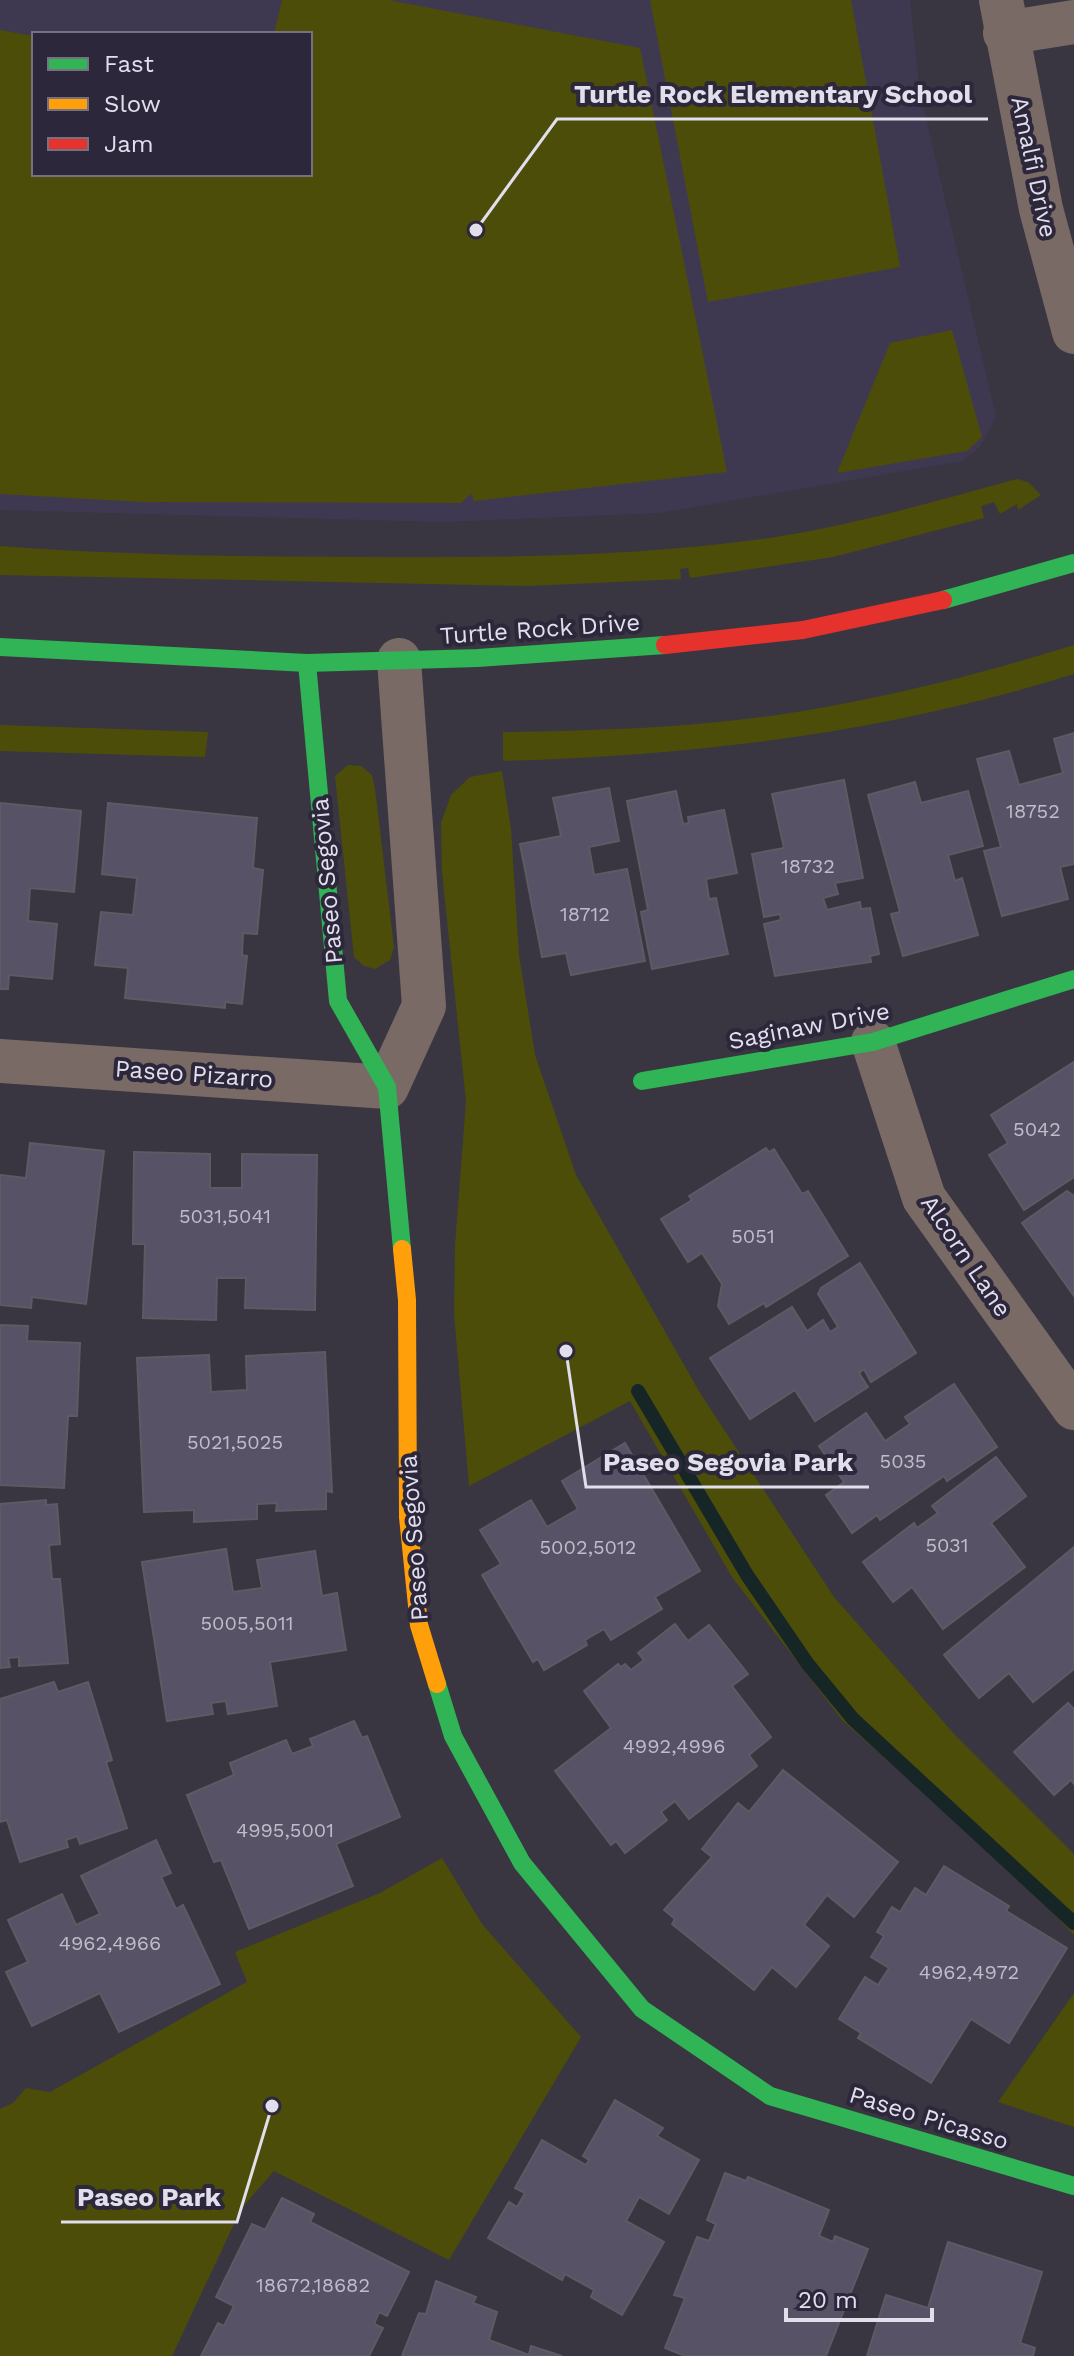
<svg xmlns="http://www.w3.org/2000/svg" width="1074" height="2356" viewBox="0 0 1074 2356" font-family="'Work Sans',sans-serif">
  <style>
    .built { fill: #3f3851; fill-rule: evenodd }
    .green { fill: #4d4d0a }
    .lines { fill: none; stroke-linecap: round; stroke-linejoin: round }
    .stream { stroke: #162627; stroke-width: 14 }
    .building { fill: #575265; stroke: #5d5a64; stroke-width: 2 }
    .street { stroke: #796a66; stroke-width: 44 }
    .fast { stroke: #30b455; stroke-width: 18 }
    .slow { stroke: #ff9f0a; stroke-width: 18 }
    .jam { stroke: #e5322d; stroke-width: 18 }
    .labels { text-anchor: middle; stroke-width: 8; stroke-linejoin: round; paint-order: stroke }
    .number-label { font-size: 20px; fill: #bfbccb }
    .street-label { font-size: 24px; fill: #e2dfed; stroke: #2c273b }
    .leader { fill: none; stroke: #e2dfed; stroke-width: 3 }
    .callout-dot { fill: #e2dfed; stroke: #2c273b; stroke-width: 3 }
    .callout-label { font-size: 26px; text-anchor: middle; font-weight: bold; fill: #e2dfed; stroke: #2c273b; stroke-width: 8; stroke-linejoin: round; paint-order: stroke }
  </style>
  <rect width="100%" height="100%" fill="#393641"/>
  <!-- built -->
  <path class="built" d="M0 0H910L920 93 996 417 980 447 962 461 660 513 443 522 0 510ZM34 34H310V174H34Z"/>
  <!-- green -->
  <g class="green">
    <polygon points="282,0 388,0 640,48 727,472 474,501 471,493 461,503 143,502 0,494 0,30 34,36 34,174 310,174 310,34 274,34"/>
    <polygon points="650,0 851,0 900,267 708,302"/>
    <polygon points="952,330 982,437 967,451 837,473 890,343"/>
    <path d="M1017 479 1028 482 1041 495 1018 510 1017 504 1000 514 994 502 981 506 984 518 833 557 690 578 688 568 680 569 681 579 528 586 0 575V546C121 555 242 557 364 557 500 558 635 557 770 538 854 525 936 501 1017 479Z"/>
    <path d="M1074 645V674C885 733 701 755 503 761V732C594 731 687 728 777 715 878 700 977 675 1074 645Z"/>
    <polygon points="0,725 208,732 205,757 0,751"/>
    <polygon points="348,765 361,766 372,775 375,789 394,947 390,960 375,969 364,966 354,957 335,776"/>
    <polygon points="502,771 511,829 519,955 535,1055 576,1175 700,1393 834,1597 955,1735 1074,1854 1074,1935 1020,1878 843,1721 732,1577 630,1401 469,1486 454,1313 455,1246 466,1101 442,872 441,823 451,795 470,777"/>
    <polygon points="442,1858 482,1924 581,2037 449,2260 274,2171 241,2209 172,2356 0,2356 0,2109 13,2103 26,2088 50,2092 247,1982 235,1952 380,1893"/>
    <polygon points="1074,1993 1074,2127 998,2102"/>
  </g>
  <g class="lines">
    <!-- stream -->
    <polyline class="stream" points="638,1391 747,1575 807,1663 853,1719 1074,1923"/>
  </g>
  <!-- building -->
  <g class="building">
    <polygon points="1074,733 1074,864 1060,867 1068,899 1002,916 984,851 1001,847 977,759 1009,751 1019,785 1063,773 1054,739"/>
    <polygon points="844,780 863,878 835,883 838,894 823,898 827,910 860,902 861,909 870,908 879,954 870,956 871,962 775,976 764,924 781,920 780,914 764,917 752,854 784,848 772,794"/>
    <polygon points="915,782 921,803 968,791 983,846 948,855 955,881 962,878 978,935 903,956 891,914 900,912 868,795"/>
    <polygon points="609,788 619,841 589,847 594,875 627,869 645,961 571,975 566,953 542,957 520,844 561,836 553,798"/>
    <polygon points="676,791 683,824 689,823 688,817 724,810 737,873 706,879 709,899 716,898 728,954 652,969 641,912 648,910 627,801"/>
    <polygon points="0,803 81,811 74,892 30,888 28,921 57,924 52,979 9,975 8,989 0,989"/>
    <polygon points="108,803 257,818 253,868 263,870 257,934 243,933 242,955 247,956 242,1004 225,1002 225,1008 125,998 128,968 95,965 101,912 133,915 137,878 102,874"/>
    <polygon points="1074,1062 1074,1177 1024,1210 989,1155 1008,1143 991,1115"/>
    <polygon points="30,1143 104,1151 86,1304 32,1297 31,1308 0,1305 0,1175 26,1178"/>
    <polygon points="766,1148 769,1152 774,1149 802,1194 808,1191 848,1256 766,1307 764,1303 729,1324 718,1306 722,1284 702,1253 688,1262 661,1219 692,1200 689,1196"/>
    <polygon points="134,1152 210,1154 210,1188 242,1188 242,1154 317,1155 315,1310 245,1308 246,1278 217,1278 216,1320 143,1318 145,1244 133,1244"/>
    <polygon points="1067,1191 1074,1196 1074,1296 1022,1223"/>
    <polygon points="860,1263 916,1353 871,1382 864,1369 859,1373 868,1387 815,1421 795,1390 750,1419 710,1358 792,1307 807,1331 823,1320 830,1332 838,1327 818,1294 821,1288"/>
    <polygon points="0,1325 28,1326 27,1341 80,1343 77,1416 68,1416 64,1488 0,1485"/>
    <polygon points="325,1352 332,1492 326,1491 326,1509 276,1511 277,1503 257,1504 257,1519 194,1522 194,1510 144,1512 137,1358 209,1355 211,1392 247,1390 246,1356"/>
    <polygon points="954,1384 997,1447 947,1481 944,1476 880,1520 877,1515 852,1533 826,1495 844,1482 819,1446 866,1413 885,1441 910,1424 905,1417"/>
    <polygon points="625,1443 700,1571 655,1597 662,1609 611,1640 604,1629 585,1640 587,1645 544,1670 538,1659 533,1662 482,1575 501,1564 480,1530 531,1500 547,1527 578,1509 562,1481"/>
    <polygon points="996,1457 1026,1496 991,1523 1025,1567 943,1629 912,1587 893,1602 863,1562 914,1523 917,1528 938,1513 932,1506"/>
    <polygon points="46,1500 46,1505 57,1504 60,1544 49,1545 52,1579 60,1579 68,1663 19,1666 19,1657 8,1658 10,1667 0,1668 0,1504"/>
    <polygon points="1074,1547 1074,1669 1033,1702 1009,1673 979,1698 944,1655"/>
    <polygon points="226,1549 233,1592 262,1588 257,1560 315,1551 322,1596 337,1593 346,1650 270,1662 277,1706 228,1714 226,1701 211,1703 213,1714 167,1721 142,1562"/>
    <polygon points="675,1624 688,1641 709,1625 748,1674 732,1686 771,1737 749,1755 757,1766 689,1819 675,1801 661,1812 667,1820 625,1853 616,1841 611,1845 555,1771 611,1728 584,1691 618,1664 621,1667 625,1664 631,1670 644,1660 638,1653"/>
    <polygon points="54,1682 58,1692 88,1682 112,1760 106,1762 127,1828 80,1844 77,1836 66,1840 68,1847 20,1862 7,1820 0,1822 0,1699"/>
    <polygon points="1068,1703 1074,1709 1074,1784 1071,1780 1054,1795 1014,1752"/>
    <polygon points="354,1721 362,1738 367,1736 400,1817 336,1844 353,1886 249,1929 221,1860 214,1862 187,1795 234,1775 230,1763 286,1740 292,1754 313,1746 310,1739"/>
    <polygon points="783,1770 898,1862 854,1917 827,1895 804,1925 829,1946 796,1987 772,1967 754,1990 672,1924 675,1919 664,1910 712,1857 702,1849 738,1803 749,1812"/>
    <polygon points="156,1840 171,1873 161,1877 176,1909 183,1905 220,1984 119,2032 100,1993 32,2026 6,1972 28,1962 8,1920 62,1894 76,1925 100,1914 81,1876"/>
    <polygon points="944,1866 1009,1906 1006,1911 1067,1948 1009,2043 971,2019 931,2083 858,2038 861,2033 839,2019 865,1977 878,1985 889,1968 871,1957 884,1936 877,1932 892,1907 900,1912 915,1888 926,1895"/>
    <polygon points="615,2100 663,2128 657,2136 699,2160 669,2214 639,2197 626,2221 664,2242 622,2315 591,2297 594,2290 565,2274 562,2280 488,2238 509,2202 517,2207 525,2193 515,2188 542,2140 586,2165 589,2160 583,2156"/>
    <polygon points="725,2173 746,2181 748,2177 829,2210 819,2236 833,2242 835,2236 868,2249 826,2356 685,2356 665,2348 685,2298 674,2295 697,2237 709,2241 716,2224 707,2220"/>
    <polygon points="282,2198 314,2214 310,2222 409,2272 387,2316 379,2312 374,2324 383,2328 369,2356 201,2356 218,2323 224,2326 234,2306 216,2297 252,2224 265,2230"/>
    <polygon points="948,2242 1042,2272 1020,2343 1035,2348 1033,2356 867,2356 886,2295 928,2308"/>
    <polygon points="436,2281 476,2297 473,2303 497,2312 489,2340 529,2355 531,2346 562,2356 402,2356 419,2313 426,2314"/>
  </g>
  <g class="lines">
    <!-- street -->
    <g class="street">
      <polyline points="1001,0 1041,209 1074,332"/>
      <polyline points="1005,33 1074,22"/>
      <polyline points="873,1042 924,1198 1074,1408"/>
      <polyline points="0,1061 387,1087 424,1006 399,660"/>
    </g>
    <!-- fast -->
    <g class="fast">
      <polyline points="943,600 1074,563"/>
      <polyline points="0,647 307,663 478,658 665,645"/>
      <polyline points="307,663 338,1001 387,1087 402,1249"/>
      <polyline points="642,1081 873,1042 1074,979"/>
      <polyline points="437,1684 453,1736 522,1863 642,2009 770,2096 1074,2186"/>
    </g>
    <!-- slow -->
    <polyline class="slow" points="402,1249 407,1300 408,1517 419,1625 437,1684"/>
    <!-- jam -->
    <polyline class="jam" points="665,645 803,630 943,600"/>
  </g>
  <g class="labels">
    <!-- number labels -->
    <g class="number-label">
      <text x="1033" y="818">18752</text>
      <text x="808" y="873">18732</text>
      <text x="585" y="921">18712</text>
      <text x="1037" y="1136">5042</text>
      <text x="225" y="1223">5031,5041</text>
      <text x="753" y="1243">5051</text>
      <text x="235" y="1449">5021,5025</text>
      <text x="903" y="1468">5035</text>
      <text x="947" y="1552">5031</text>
      <text x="588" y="1554">5002,5012</text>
      <text x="247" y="1630">5005,5011</text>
      <text x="674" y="1753">4992,4996</text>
      <text x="285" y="1837">4995,5001</text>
      <text x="110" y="1950">4962,4966</text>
      <text x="969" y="1979">4962,4972</text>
      <text x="313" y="2292">18672,18682</text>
    </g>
    <!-- street labels -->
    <g class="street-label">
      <text transform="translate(1034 167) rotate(78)" y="8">Amalfi Drive</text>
      <text transform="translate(540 629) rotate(-4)" y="8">Turtle Rock Drive</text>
      <text transform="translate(327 881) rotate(-95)" y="8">Paseo Segovia</text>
      <text transform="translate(809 1026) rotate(-11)" y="8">Saginaw Drive</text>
      <text transform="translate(194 1074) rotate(4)" y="8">Paseo Pizarro</text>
      <text transform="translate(966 1256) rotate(56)" y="8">Alcorn Lane</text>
      <text transform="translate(414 1538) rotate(-94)" y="8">Paseo Segovia</text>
      <text transform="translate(929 2118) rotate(17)" y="8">Paseo Picasso</text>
    </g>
  </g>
  <!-- callouts -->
  <path class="leader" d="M476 230L557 119H988M566 1351L586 1487H869M272 2106L237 2222H61"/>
  <g class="callout-dot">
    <circle cx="476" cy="230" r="8"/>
    <circle cx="566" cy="1351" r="8"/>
    <circle cx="272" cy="2106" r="8"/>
  </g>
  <g class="callout-label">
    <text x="773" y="103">Turtle Rock Elementary School</text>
    <text x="728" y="1471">Paseo Segovia Park</text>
    <text x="149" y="2206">Paseo Park</text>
  </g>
  <!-- legend -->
  <rect x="32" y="32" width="280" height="144" fill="#2c273b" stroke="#757182" stroke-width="2"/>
  <rect x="48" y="58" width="40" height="12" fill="#30b455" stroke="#757182" stroke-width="2"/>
  <text x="104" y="72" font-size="24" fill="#e2dfed">Fast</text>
  <rect x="48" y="98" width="40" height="12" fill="#ff9f0a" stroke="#757182" stroke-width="2"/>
  <text x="104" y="112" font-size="24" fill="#e2dfed">Slow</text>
  <rect x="48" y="138" width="40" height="12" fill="#e5322d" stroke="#757182" stroke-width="2"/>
  <text x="104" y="152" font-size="24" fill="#e2dfed">Jam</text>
  <!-- scale -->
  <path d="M786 2308v12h146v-12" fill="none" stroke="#e2dfed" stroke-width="4"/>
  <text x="798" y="2308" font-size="24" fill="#e2dfed" stroke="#2c273b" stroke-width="6" paint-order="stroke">20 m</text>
</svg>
